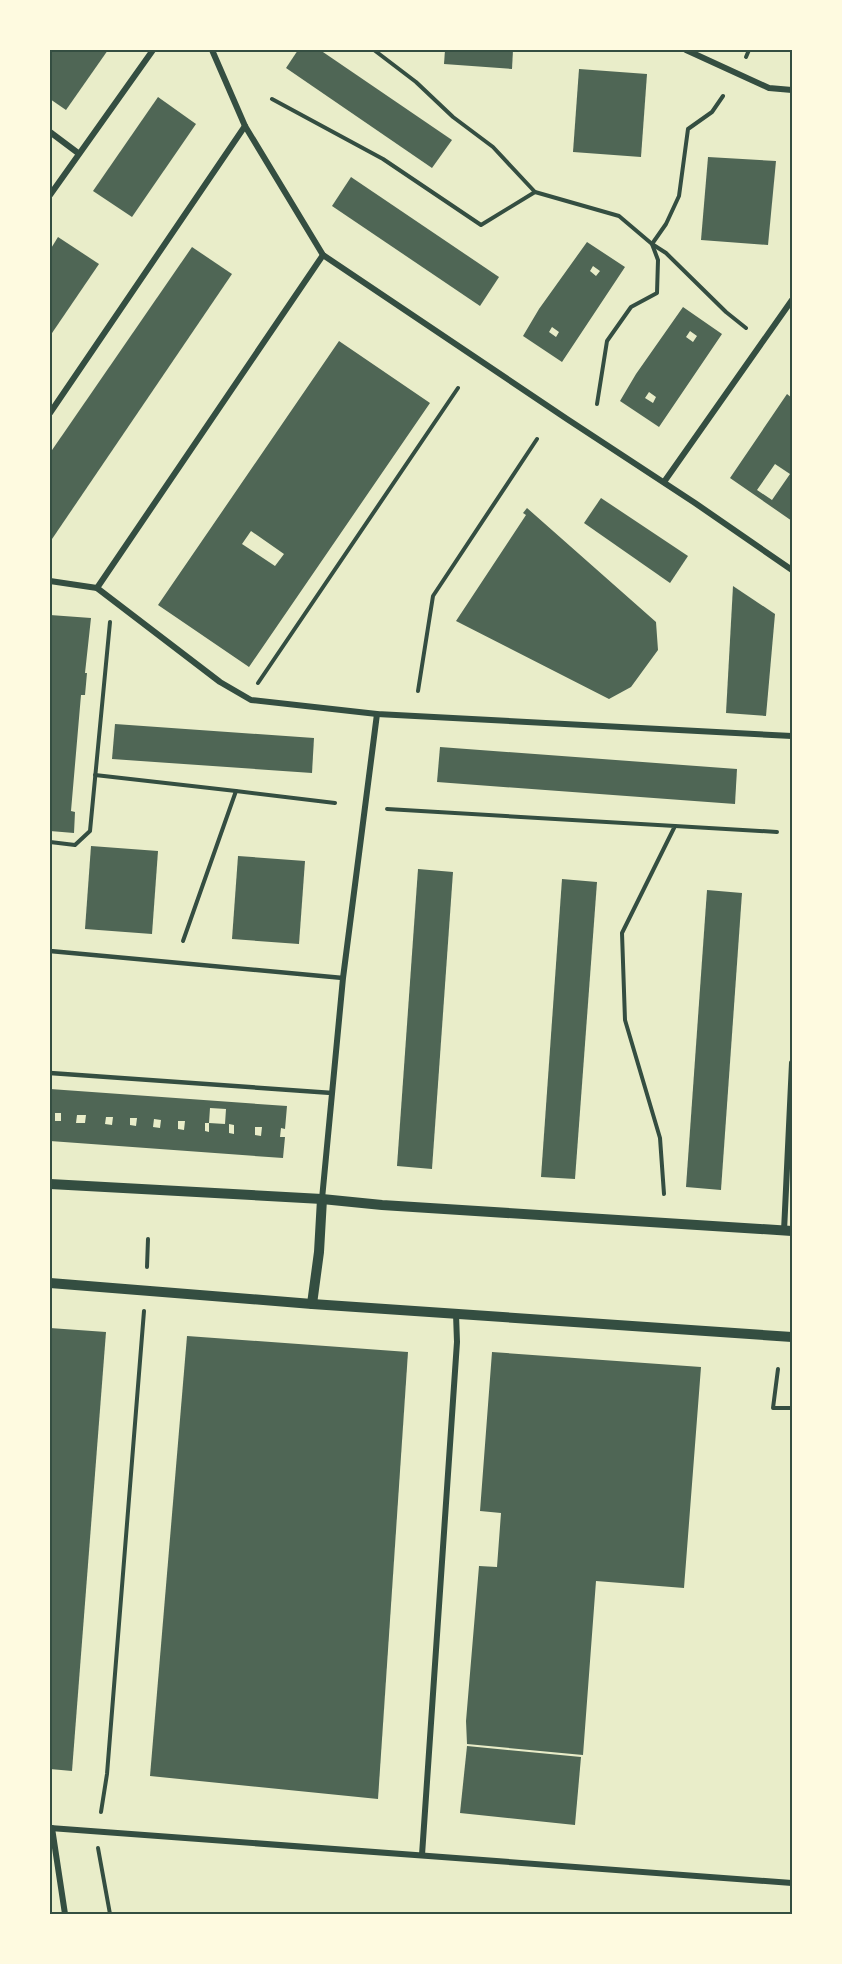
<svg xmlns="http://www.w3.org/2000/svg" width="842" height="1964" viewBox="0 0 842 1964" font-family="Roboto,sans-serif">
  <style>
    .building { fill: #4f6655; fill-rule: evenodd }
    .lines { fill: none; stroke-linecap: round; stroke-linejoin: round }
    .path { stroke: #344e41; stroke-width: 4 }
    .service { stroke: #344e41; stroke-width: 4.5 }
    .minor { stroke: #344e41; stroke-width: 6 }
    .tertiary { stroke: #344e41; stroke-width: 10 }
    .neatline { fill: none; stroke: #344e41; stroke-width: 2 }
  </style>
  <rect width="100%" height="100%" fill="#e9edc9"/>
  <!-- building -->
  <g class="building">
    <polygon points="50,50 108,50 66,110 50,99"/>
    <polygon points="298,50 320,50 452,140 432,168 286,68"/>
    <polygon points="445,50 513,50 512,69 444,64"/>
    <polygon points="579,69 647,74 641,157 573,152"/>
    <polygon points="158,97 196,124 132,217 93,191"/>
    <polygon points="708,157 776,161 768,245 701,240"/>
    <polygon points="351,177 499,277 480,306 332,206"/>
    <polygon points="58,237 99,264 50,336 50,250"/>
    <path d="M587 242 625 267 562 362 523 336 539 309ZM593 266 600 271 596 276 590 271ZM552 327 559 332 556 337 549 332Z"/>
    <polygon points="192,247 232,274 50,542 50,453"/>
    <path d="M683 307 722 334 659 427 620 401 636 374ZM690 331 697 336 693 342 686 337ZM649 392 656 397 653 403 645 398Z"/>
    <path d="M339 341 430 403 249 667 158 605ZM251 531 284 554 275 566 242 544Z"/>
    <path d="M787 394 792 398V521L730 478ZM775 464 790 474 772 500 757 490Z"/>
    <polygon points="601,498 688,556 670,583 584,523"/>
    <polygon points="527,508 656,622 658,650 631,687 609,699 456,621 526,515 523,513"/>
    <polygon points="733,586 775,614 766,716 726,713"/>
    <polygon points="50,615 91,618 85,673 87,673 85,695 81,695 71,811 75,812 74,833 50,831"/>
    <polygon points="115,724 314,738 312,773 112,759"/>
    <polygon points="440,747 737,769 735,804 437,782"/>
    <polygon points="91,846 158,851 152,934 85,929"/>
    <polygon points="238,856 305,861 299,944 232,939"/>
    <polygon points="418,869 453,872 432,1169 397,1166"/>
    <polygon points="562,879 597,882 575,1179 541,1177"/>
    <polygon points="707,890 742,893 721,1190 686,1187"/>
    <path d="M50 1089 287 1106 285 1129 281 1128 280 1137H285L283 1158 50 1141ZM210 1108 226 1109 225 1124 209 1123ZM55 1113H61V1121H55ZM77 1115H86L85 1123H76ZM106 1117H113L112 1125 105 1124ZM130 1118H137L136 1126 130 1125ZM154 1119 161 1120 160 1128 153 1127ZM178 1121H185L184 1130 178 1129ZM205 1123H209V1132L205 1131ZM229 1124 234 1125V1134L229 1133ZM255 1127H262L261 1136 255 1135Z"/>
    <polygon points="50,1328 106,1332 72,1771 50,1769"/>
    <polygon points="187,1336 408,1352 378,1799 150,1776"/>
    <polygon points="492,1352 701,1367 684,1588 596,1581 583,1755 467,1744 466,1721 479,1566 497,1567 501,1513 480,1511"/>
    <polygon points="467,1746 581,1757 575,1825 460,1813"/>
  </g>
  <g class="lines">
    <!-- path -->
    <g class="path">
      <polyline points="374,50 416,82 453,117 493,147 535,192 619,216 652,244 666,253 726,312 746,328"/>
      <polyline points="746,57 749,50"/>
      <polyline points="272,99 383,159 481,225 535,192"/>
      <polyline points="597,404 607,341 631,307 657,293 658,260 652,244 666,224 679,196 688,129 712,112 723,96"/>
      <polyline points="258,683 458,388"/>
      <polyline points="418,691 433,596 537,439"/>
      <polyline points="95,775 236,791 183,941"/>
      <polyline points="236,791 335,803"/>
      <polyline points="387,809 675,826 622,933 625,1020 660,1138 664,1194"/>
      <polyline points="675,826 777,832"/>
      <polyline points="50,842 75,845 90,831 110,622"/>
      <polyline points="147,1267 148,1239"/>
      <polyline points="778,1369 773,1408 792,1408"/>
      <polyline points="101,1812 107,1774 144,1311"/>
      <polyline points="98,1848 110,1914"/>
    </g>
    <!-- service -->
    <g class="service">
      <polyline points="50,951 343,978"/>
      <polyline points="50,1073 332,1093"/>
    </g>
    <!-- minor -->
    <g class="minor">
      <polyline points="212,50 245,126 323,255 567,419 695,503 792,570"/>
      <polyline points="686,50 769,88 792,90"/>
      <polyline points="50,132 78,153"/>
      <polyline points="50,195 153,50"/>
      <polyline points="50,413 245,126"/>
      <polyline points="664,482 792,300"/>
      <polyline points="50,581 97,588 220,682 251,700 377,714 792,736"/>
      <polyline points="97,588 323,255"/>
      <polyline points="322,1199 343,978 377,714"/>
      <polyline points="784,1231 792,1063"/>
      <polyline points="50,1828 792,1883"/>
      <polyline points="52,1828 65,1914"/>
      <polyline points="422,1855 457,1342 456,1314"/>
    </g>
    <!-- tertiary -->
    <g class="tertiary">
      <polyline points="50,1184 322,1199 382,1205 792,1231"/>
      <polyline points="50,1283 312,1304 792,1337"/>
      <polyline points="312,1304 319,1252 322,1199"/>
    </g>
  </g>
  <!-- border -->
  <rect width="842" height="1964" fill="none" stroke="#fefae0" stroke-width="102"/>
  <rect x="51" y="51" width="740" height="1862" class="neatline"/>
</svg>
